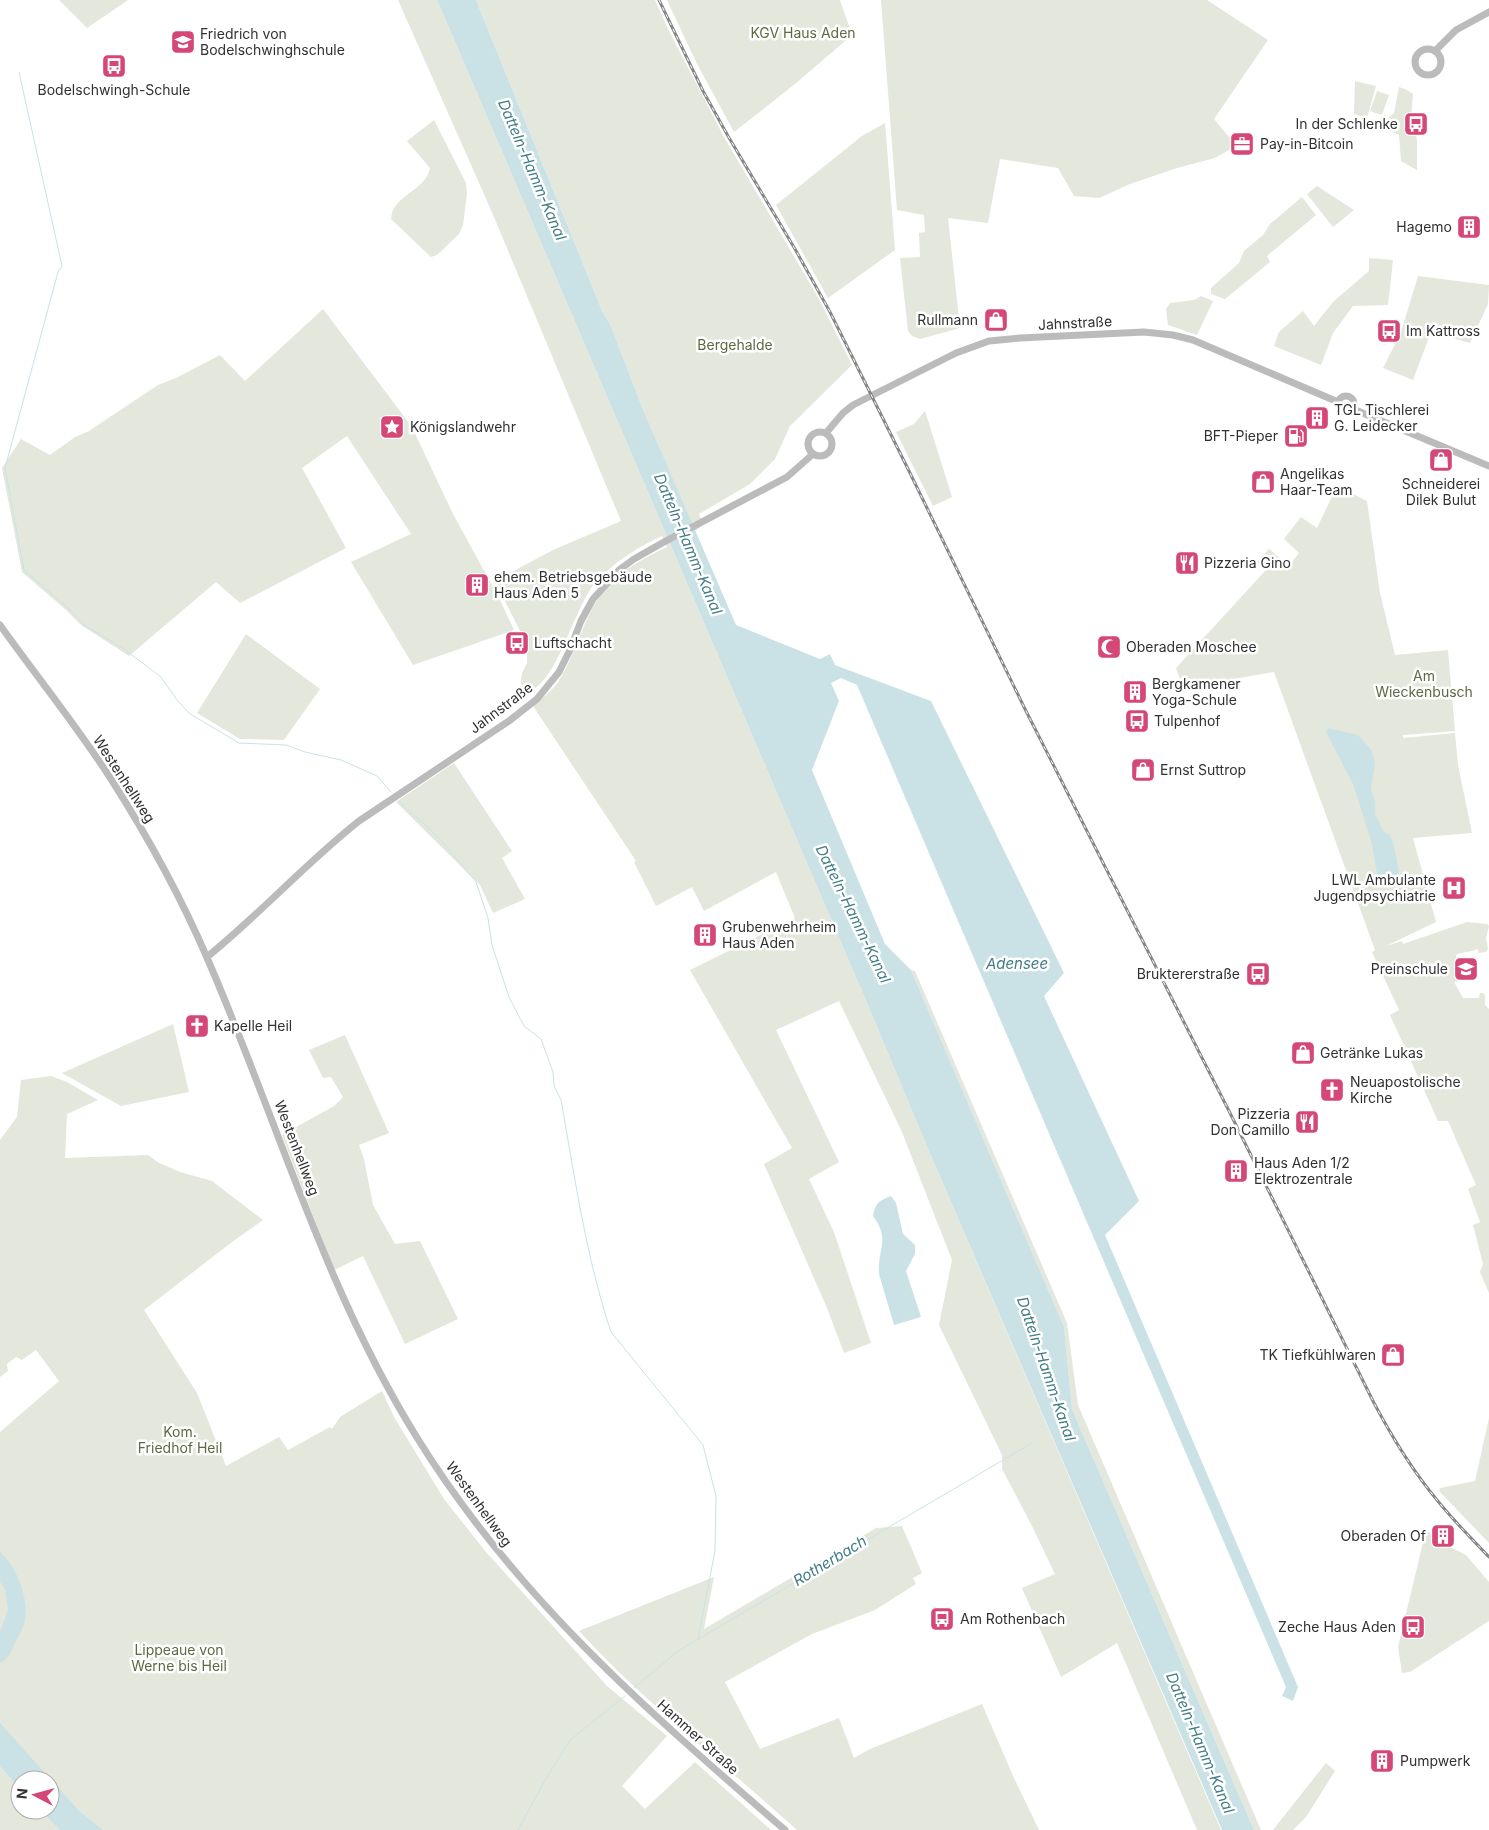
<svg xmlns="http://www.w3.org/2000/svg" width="1489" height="1830" viewBox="0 0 1489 1830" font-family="Inter,sans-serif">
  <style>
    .green { fill: #e4e7db; fill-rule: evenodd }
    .water { fill: #cae2e6 }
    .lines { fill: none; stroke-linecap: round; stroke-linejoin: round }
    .stream { stroke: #cae2e6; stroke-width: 1 }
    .secondary { stroke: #bbb; stroke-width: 7 }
    .rail-casing { stroke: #868686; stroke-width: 3 }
    .rail { stroke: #fff; stroke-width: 1; stroke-dasharray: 4; stroke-linecap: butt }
    .labels { text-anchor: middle; stroke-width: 5; stroke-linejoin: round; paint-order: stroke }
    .park-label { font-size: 14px; fill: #5e6942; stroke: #fff }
    .poi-label { font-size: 14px; fill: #313131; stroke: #fff; text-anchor: start }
    .street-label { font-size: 14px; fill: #313131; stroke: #fff }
    .water-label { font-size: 15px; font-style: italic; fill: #437d86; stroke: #fff }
  </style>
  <rect width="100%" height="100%" fill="#fff"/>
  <!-- green -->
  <g class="green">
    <polygon points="59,0 128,0 87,28"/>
    <path d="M398 0H437L864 996 925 1142 1221 1830H1197L1117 1643 1061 1677 1022 1588 1055 1574 1031 1524 1002 1469V1455L939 1325 952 1260 902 1132 839 1001 776 1030 839 1162 809 1179 834 1232 871 1343 844 1353 827 1308 764 1164 792 1148 690 970 795 918 776 872 704 911 692 887 656 906 634 862 636 861 533 706C541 699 552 691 558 682 577 653 583 617 604 590 621 570 644 558 667 547L662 536C638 547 614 562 596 582 573 607 558 686 525 693L522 687 521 680 522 673 527 663V645L495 581 553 550 621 521 491 210Z"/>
    <polygon points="476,0 655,0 668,29 724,137 819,299 852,365 790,426 775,459 750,484 699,514 703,525 695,531 642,407 611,326 603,313"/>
    <polygon points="667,0 840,0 852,35 795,84 734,132 696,62"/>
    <polygon points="881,0 1207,0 1268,40 1214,119 1234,143 1229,150 1215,158 1177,168 1130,184 1099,198 1074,196 1058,168 1000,159 988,223 948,218 960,328 920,339 912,336 908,331 900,258 920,257 919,233 925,232 924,215 897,210"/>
    <polygon points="1355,81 1376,86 1367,118 1354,114"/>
    <polygon points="1399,87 1405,89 1413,94 1411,118 1417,140 1417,170 1401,161 1399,135 1379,126 1394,113"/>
    <polygon points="1377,91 1389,95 1382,115 1370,111"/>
    <path d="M434 120 466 183 467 193 463 225 459 234 437 255 431 257 391 219C392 195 426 191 430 168L407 141Z"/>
    <polygon points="885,123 895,250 828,298 776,205 862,136"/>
    <polygon points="1317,186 1354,210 1333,227 1307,194"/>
    <polygon points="1302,197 1316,215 1267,256 1270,262 1225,299 1211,294 1211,288 1239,263 1244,251 1263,235 1270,224"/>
    <polygon points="1369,258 1393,260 1388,305 1353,306 1333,333 1321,365 1274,346 1279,332 1303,311 1314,326 1333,302 1369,271"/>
    <polygon points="1418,276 1489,285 1488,304 1470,343 1431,332 1413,380 1383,368 1401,332"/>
    <polygon points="1201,296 1213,301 1197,335 1168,325 1166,309 1170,303 1194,300"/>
    <polygon points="323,309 412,427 453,514 500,600 514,630 413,665 351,562 411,534 347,436 302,468 346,548 240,603 216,582 129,656 81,625 65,609 22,572 2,468 21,439 50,455 75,437 89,431 158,385 176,378 220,355 245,381"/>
    <polygon points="925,411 952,497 933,506 896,432 914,424"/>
    <path d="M1337 486 1367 501 1380 593 1395 655 1448 650 1455 731 1403 735V738L1455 733 1458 765 1472 833 1413 838 1436 922 1386 946 1402 941 1403 944 1467 922 1487 924 1489 926 1486 938 1488 949 1486 952 1479 953 1477 949C1470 953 1463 951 1456 955V961L1460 979 1459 981 1454 982 1463 998H1479L1480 993H1483L1485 995V1005L1489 1009V1293L1480 1272 1483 1264 1473 1225 1480 1222 1468 1189 1476 1185 1448 1121H1438L1390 1015 1399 1010 1372 952 1375 950 1274 672 1183 688 1176 668 1266 570 1257 562 1269 549 1289 566 1299 553 1284 539 1301 517 1317 528Z"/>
    <polygon points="246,634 320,689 284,740 240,739 197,713"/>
    <polygon points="454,763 512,851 502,858 525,899 493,913 480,885 396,802"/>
    <polygon points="911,970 915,971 1067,1323 1078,1405 1261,1830 1254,1830 1072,1409 1064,1327"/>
    <polygon points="173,1024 189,1092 121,1106 62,1073"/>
    <polygon points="345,1035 389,1133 359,1145 364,1159 373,1205 395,1244 420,1241 458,1319 405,1344 363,1256 334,1270 282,1135 334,1106 343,1097 331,1077 323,1078 309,1050"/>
    <path d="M51 1076 67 1082 98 1100 67 1114 65 1158 148 1155 159 1163 180 1172 212 1181 263 1220 232 1242 144 1310 197 1393 226 1466 279 1437 288 1450 330 1427 332 1429 340 1417 382 1391 394 1417 444 1499 486 1552 607 1686 667 1736 622 1786 645 1809 695 1762 771 1830H0V1432L59 1381 36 1350 22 1360 16 1357 7 1364 8 1371 0 1377V1140L17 1117 21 1080ZM20 1780H50V1810H20Z"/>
    <polygon points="1489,1418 1489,1543 1439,1491 1440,1488 1475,1481"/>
    <path d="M902 1526 922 1573 913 1578 916 1584 875 1610 812 1634 725 1682 760 1749 839 1718 854 1758 870 1749 982 1704 1014 1778 1039 1830H797C724 1764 645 1703 579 1631L714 1577 704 1629 876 1528Z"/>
    <polygon points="1426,1530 1446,1545 1466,1555 1489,1582 1489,1621 1410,1672 1402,1673 1398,1647"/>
    <polygon points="1326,1763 1335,1771 1306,1817 1293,1830 1273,1830"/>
  </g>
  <!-- water -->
  <g class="water">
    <polygon points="437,0 476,0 603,313 611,326 642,407 736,625 820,659 830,654 835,665 931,701 1064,973 1044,996 1139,1201 1105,1235 1298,1687 1293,1701 1282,1696 1286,1687 857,685 841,678 831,683 839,701 812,770 885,944 911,970 1064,1327 1072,1409 1254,1830 1222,1830 925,1142 864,996"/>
    <polygon points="1328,728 1358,735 1372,751 1375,763 1371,789 1375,802 1375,814 1384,832 1389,835 1393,842 1399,872 1392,880 1384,881 1377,874 1372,844 1353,784 1326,732"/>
    <path d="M891 1196 896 1203 903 1234 915 1245V1254L906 1271 921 1317 894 1325 879 1274C877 1249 891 1240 873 1216 875 1204 879 1200 891 1196Z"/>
    <path d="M0 1552C16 1565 29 1598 25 1620 24 1627 19 1635 16 1641 12 1650 9 1659 0 1663V1632L8 1610 5 1589 0 1582Z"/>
    <polygon points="0,1723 80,1812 103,1830 60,1830 40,1810 50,1810 50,1780 20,1780 20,1789 0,1766"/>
  </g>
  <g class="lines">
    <!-- stream -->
    <g class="stream">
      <polyline points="19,72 62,266 58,272 5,468 24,570 69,609 84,625 121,647 160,676 177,700 190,714 197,718 239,743 286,745 305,752 341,760 377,776 391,792"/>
      <path d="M400 802 439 838 476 882 488 918 492 945 509 997 524 1026 541 1039 553 1072 554 1086 561 1100C575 1178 586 1257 611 1332L703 1445 716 1496 715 1551 698 1639"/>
      <polyline points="634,1688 678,1651 1032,1443"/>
      <polyline points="518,1830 547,1777 570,1740 625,1696"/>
    </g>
    <!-- secondary -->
    <g class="secondary">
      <circle cx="1428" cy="62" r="13"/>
      <polyline points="1435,51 1456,30 1489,12"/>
      <circle cx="1346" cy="404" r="8"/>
      <polyline points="1353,409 1489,466"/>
      <circle cx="820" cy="444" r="12"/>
      <polyline points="826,433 843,413 853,405 956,353 989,341 1020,338 1144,332 1173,335 1193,340 1338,402"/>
      <path d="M0 625C37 677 77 726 111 779 148 837 181 897 208 960 277 1119 324 1288 416 1436 514 1595 645 1709 785 1830"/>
      <path d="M207 957C260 914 306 863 359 821L509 721 537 699 559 672 569 652 581 621 593 599 619 570 634 559 664 542 787 477 813 454"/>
    </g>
    <defs>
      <path id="rail" d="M659 0 703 91 728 136 795 249 830 312 908 469 1025 709 1229 1111 1374 1403C1392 1437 1412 1470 1437 1500 1453 1520 1471 1538 1489 1557"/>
    </defs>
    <!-- rail casing -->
    <use href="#rail" class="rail-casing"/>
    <!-- rail -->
    <use href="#rail" class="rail"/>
  </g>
  <!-- icons -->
  <defs>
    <symbol id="school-square" viewBox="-11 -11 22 22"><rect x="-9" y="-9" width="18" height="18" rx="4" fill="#d44777" stroke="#fff"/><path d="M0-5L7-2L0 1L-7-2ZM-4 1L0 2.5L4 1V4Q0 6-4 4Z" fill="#fff"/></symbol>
    <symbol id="bus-square" viewBox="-11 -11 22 22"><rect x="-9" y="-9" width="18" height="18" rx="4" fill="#d44777" stroke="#fff"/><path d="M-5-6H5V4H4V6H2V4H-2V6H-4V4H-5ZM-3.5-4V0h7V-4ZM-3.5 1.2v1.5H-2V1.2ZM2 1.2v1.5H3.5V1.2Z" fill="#fff"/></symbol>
    <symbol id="office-square" viewBox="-11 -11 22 22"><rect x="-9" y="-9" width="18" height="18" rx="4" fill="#d44777" stroke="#fff"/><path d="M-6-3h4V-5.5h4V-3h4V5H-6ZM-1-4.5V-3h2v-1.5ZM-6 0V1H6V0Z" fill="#fff"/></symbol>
    <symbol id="building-square" viewBox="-11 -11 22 22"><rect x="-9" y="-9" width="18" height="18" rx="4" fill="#d44777" stroke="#fff"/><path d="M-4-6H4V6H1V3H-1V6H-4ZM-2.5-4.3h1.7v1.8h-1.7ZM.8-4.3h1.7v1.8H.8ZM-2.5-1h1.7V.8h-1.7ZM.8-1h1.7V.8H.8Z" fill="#fff"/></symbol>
    <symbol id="shop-square" viewBox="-11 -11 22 22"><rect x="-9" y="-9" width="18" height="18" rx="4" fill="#d44777" stroke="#fff"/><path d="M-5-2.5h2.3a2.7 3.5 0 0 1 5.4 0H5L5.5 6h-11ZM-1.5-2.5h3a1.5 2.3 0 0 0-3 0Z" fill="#fff"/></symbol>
    <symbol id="sight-square" viewBox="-11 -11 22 22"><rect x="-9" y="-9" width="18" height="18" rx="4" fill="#d44777" stroke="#fff"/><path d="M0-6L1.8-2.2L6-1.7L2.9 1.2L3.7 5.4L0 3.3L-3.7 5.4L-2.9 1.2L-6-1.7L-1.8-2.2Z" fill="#fff"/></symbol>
    <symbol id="fuel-square" viewBox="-11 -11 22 22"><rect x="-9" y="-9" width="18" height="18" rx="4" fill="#d44777" stroke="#fff"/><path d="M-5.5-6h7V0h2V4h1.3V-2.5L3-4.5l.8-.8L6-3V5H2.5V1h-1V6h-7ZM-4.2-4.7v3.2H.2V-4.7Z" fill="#fff"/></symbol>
    <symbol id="restaurant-square" viewBox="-11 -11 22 22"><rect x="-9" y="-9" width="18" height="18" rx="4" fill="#d44777" stroke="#fff"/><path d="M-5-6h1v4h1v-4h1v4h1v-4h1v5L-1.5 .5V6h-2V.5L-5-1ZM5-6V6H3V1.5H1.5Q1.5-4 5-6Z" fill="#fff"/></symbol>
    <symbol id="mosque-square" viewBox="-11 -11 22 22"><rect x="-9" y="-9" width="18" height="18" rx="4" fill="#d44777" stroke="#fff"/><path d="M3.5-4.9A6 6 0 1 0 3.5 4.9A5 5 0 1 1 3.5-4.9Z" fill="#fff"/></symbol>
    <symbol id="hospital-square" viewBox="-11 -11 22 22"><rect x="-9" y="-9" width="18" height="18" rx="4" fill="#d44777" stroke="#fff"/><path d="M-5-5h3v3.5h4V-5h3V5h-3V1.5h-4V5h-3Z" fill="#fff"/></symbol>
    <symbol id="church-square" viewBox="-11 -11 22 22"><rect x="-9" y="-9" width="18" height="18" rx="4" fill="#d44777" stroke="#fff"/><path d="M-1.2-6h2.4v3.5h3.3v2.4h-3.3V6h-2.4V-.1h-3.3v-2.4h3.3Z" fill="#fff"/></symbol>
  </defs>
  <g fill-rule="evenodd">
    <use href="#school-square" x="169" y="28" width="28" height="28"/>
    <use href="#bus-square" x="100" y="52" width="28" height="28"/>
    <use href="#bus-square" x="1402" y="110" width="28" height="28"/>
    <use href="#office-square" x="1228" y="130" width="28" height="28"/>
    <use href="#building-square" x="1455" y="213" width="28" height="28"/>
    <use href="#shop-square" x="982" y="306" width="28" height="28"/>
    <use href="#bus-square" x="1375" y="317" width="28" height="28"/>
    <use href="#building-square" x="1303" y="404" width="28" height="28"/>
    <use href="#sight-square" x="378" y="413" width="28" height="28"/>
    <use href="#fuel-square" x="1282" y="422" width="28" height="28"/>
    <use href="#shop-square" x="1427" y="446" width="28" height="28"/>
    <use href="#shop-square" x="1249" y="468" width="28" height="28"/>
    <use href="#restaurant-square" x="1173" y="549" width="28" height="28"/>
    <use href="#building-square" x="463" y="571" width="28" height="28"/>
    <use href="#bus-square" x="503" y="629" width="28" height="28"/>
    <use href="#mosque-square" x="1095" y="633" width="28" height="28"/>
    <use href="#building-square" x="1121" y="678" width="28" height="28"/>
    <use href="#bus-square" x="1123" y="707" width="28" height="28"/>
    <use href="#shop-square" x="1129" y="756" width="28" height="28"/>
    <use href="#hospital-square" x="1440" y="874" width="28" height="28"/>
    <use href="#building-square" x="691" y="921" width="28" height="28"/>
    <use href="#school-square" x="1452" y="955" width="28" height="28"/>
    <use href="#bus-square" x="1244" y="960" width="28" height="28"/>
    <use href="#church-square" x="183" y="1012" width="28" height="28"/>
    <use href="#shop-square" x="1289" y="1039" width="28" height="28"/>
    <use href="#church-square" x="1318" y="1076" width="28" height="28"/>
    <use href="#restaurant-square" x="1293" y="1108" width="28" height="28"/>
    <use href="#building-square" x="1222" y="1157" width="28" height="28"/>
    <use href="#shop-square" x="1379" y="1341" width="28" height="28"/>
    <use href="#building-square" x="1429" y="1522" width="28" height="28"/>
    <use href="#bus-square" x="928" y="1605" width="28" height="28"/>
    <use href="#bus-square" x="1399" y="1613" width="28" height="28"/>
    <use href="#building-square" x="1368" y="1747" width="28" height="28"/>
  </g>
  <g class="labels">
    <!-- park labels -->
    <g class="park-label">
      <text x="803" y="38">KGV Haus Aden</text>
      <text x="735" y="350">Bergehalde</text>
      <text x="1424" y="681">Am<tspan x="1424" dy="16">Wieckenbusch</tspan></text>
      <text x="180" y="1437">Kom.<tspan x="180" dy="16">Friedhof Heil</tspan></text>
      <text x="179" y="1655">Lippeaue von<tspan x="179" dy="16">Werne bis Heil</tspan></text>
    </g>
    <!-- poi labels -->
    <g class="poi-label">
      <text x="200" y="39">Friedrich von<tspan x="200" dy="16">Bodelschwinghschule</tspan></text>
      <text x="114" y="95" text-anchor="middle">Bodelschwingh-Schule</text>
      <text x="1398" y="129" text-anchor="end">In der Schlenke</text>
      <text x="1260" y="149">Pay-in-Bitcoin</text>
      <text x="1452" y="232" text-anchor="end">Hagemo</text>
      <text x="978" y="325" text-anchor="end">Rullmann</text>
      <text x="1406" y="336">Im Kattross</text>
      <text x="1334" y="415">TGL Tischlerei<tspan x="1334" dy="16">G. Leidecker</tspan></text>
      <text x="410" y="432">Königslandwehr</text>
      <text x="1278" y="441" text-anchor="end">BFT-Pieper</text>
      <text x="1280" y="479">Angelikas<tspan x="1280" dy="16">Haar-Team</tspan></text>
      <text x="1441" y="489" text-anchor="middle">Schneiderei<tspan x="1441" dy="16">Dilek Bulut</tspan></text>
      <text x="1204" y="568">Pizzeria Gino</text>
      <text x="494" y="582">ehem. Betriebsgebäude<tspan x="494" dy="16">Haus Aden 5</tspan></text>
      <text x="534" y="648">Luftschacht</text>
      <text x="1126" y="652">Oberaden Moschee</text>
      <text x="1152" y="689">Bergkamener<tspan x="1152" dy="16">Yoga-Schule</tspan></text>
      <text x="1154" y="726">Tulpenhof</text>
      <text x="1160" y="775">Ernst Suttrop</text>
      <text x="1436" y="885" text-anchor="end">LWL Ambulante<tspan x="1436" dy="16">Jugendpsychiatrie</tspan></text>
      <text x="722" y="932">Grubenwehrheim<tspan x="722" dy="16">Haus Aden</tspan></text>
      <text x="1448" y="974" text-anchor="end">Preinschule</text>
      <text x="1240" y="979" text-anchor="end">Bruktererstraße</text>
      <text x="214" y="1031">Kapelle Heil</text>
      <text x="1320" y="1058">Getränke Lukas</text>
      <text x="1350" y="1087">Neuapostolische<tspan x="1350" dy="16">Kirche</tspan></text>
      <text x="1290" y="1119" text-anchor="end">Pizzeria<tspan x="1290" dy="16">Don Camillo</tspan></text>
      <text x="1254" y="1168">Haus Aden 1/2<tspan x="1254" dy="16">Elektrozentrale</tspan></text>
      <text x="1376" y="1360" text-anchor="end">TK Tiefkühlwaren</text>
      <text x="1426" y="1541" text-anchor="end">Oberaden Of</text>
      <text x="960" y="1624">Am Rothenbach</text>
      <text x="1396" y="1632" text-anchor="end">Zeche Haus Aden</text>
      <text x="1400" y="1766">Pumpwerk</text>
    </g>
    <!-- street labels -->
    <g class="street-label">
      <text transform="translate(1075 323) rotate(-3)" y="5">Jahnstraße</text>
      <text transform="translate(501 708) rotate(-37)" y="5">Jahnstraße</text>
      <text transform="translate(124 779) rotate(57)" y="5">Westenhellweg</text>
      <text transform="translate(297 1148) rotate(69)" y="5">Westenhellweg</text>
      <text transform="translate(479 1504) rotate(54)" y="5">Westenhellweg</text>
      <text transform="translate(698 1737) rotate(42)" y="5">Hammer Straße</text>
    </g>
    <!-- water labels -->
    <g class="water-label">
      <text transform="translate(532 170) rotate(67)" y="5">Datteln-Hamm-Kanal</text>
      <text transform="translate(688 544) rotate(67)" y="5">Datteln-Hamm-Kanal</text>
      <text transform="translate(853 914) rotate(64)" y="5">Datteln-Hamm-Kanal</text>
      <text x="1017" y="969">Adensee</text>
      <text transform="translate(1046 1369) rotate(71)" y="5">Datteln-Hamm-Kanal</text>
      <text transform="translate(830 1561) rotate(-31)" y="5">Rotherbach</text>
      <text transform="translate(1200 1743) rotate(67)" y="5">Datteln-Hamm-Kanal</text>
    </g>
  </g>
  <!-- north arrow -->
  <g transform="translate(35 1795) rotate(276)"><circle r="24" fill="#ffffff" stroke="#adadad"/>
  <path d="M0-4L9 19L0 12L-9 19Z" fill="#d44777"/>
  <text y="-8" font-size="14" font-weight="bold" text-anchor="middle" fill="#313131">N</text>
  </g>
</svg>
